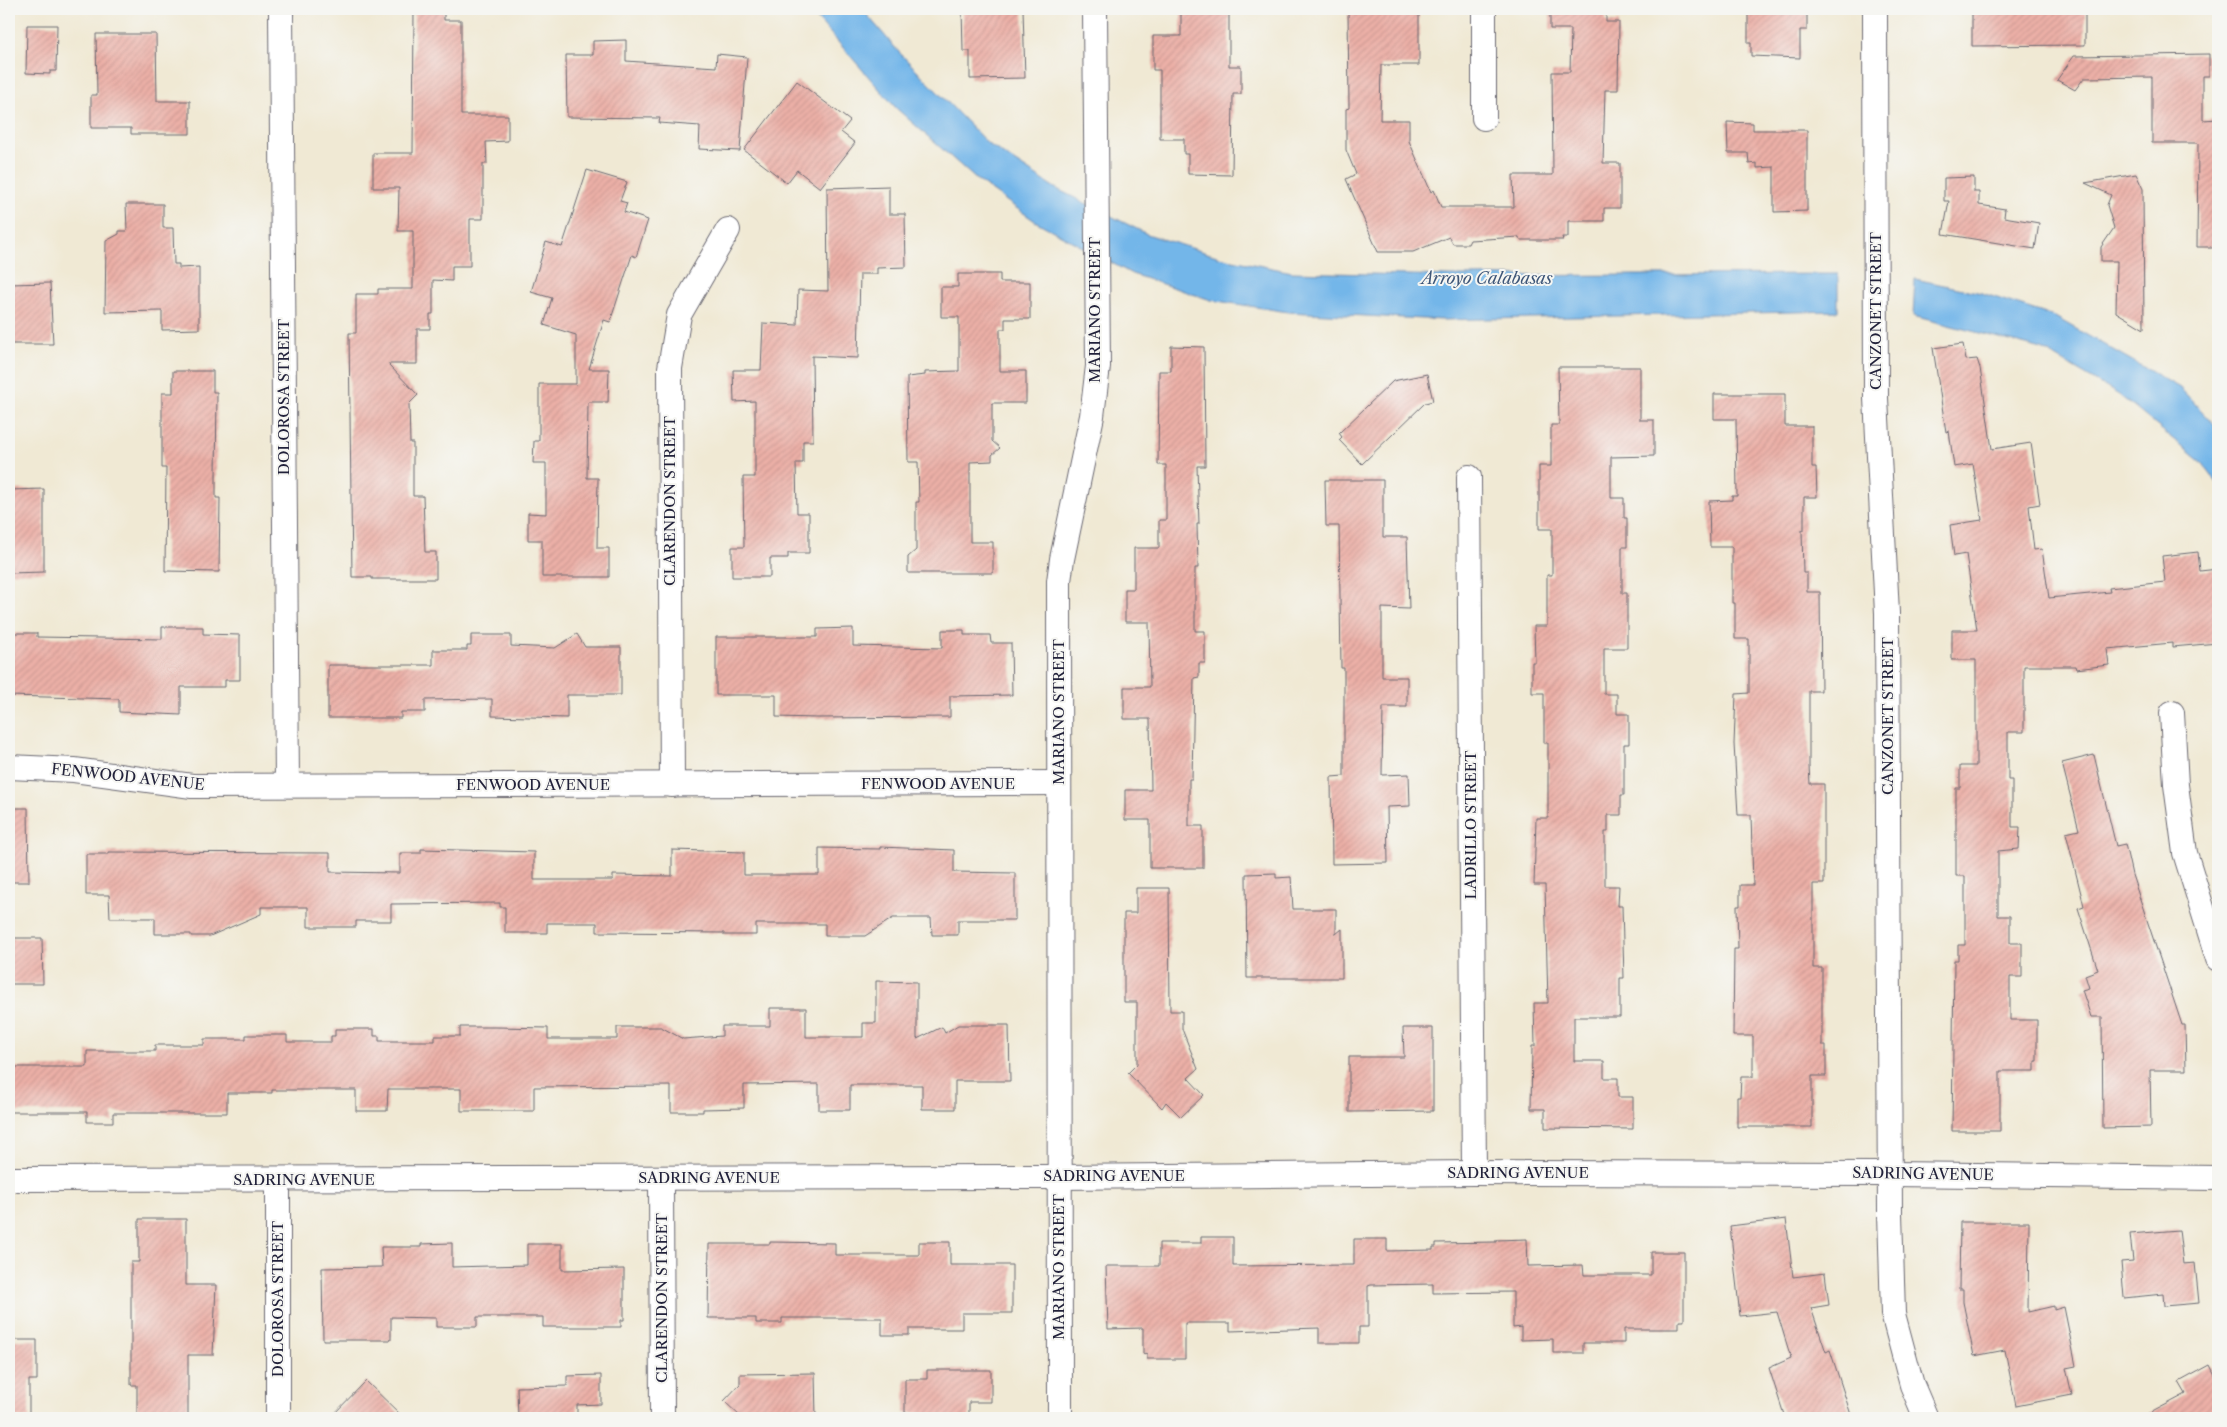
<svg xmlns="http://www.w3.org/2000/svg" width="2227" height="1427" viewBox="0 0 2227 1427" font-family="'Libre Caslon Text',serif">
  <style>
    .water { fill: #73b6e9; stroke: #4a6c92 }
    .building { fill: url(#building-hatch) }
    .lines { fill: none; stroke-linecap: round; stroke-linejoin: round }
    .minor-casing { stroke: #6a6871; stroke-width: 26 }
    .minor { stroke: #fff; stroke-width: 24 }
    .labels { text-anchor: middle; stroke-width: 4; stroke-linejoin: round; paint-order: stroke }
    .street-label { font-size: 15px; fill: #22223b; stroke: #f6f6f2 }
    .water-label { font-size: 16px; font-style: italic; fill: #3e5678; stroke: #f6f6f2 }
  </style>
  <defs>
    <pattern id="building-hatch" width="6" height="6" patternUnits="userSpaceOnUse" patternTransform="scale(1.25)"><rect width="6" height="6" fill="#ecb0a7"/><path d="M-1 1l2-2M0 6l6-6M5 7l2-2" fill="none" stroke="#ca9791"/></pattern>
  </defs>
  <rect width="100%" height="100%" fill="#f6f6f2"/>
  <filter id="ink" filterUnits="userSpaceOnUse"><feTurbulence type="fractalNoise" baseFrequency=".02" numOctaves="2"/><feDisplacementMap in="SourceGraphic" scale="10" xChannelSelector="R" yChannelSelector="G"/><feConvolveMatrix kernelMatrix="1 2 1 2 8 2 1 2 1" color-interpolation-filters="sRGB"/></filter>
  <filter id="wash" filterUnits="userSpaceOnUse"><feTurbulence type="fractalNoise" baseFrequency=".0096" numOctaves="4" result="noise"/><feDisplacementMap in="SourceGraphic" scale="20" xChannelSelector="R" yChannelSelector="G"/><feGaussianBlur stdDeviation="1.12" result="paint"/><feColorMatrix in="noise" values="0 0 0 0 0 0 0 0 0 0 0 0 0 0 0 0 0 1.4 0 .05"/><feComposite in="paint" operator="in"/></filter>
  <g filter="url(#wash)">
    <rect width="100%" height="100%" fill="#f0e9d4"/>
    <!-- water -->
    <g class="water">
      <polygon points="809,9 862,9 898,51 988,144 1055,188 1147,234 1223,258 1292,272 1449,276 1838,274 1838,311 1443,320 1288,312 1211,300 1132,274 1035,221 978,181 896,108"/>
      <polygon points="1915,279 1982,293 2055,317 2180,388 2218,428 2218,484 2201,462 2119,395 2042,349 1913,316"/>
    </g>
    <g id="blocks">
      <!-- building -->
      <g class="building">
        <polygon points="414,9 444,9 444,20 461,20 461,115 508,115 508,141 486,142 487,164 483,164 483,219 470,219 470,266 452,266 452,281 433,280 433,314 430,314 430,329 417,329 417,364 388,364 418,395 409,404 410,443 413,443 413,496 423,496 425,552 436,552 436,579 372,579 372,577 352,577 349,333 356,333 356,294 378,294 378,289 413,289 413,231 398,231 399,188 373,188 373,153 413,153"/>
        <polygon points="962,9 1023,9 1025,78 970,79 970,51 963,51"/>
        <polygon points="1181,9 1229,9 1229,66 1241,66 1241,94 1233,94 1232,175 1188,174 1188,154 1184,154 1184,139 1160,139 1160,70 1153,70 1153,36 1181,36"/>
        <polygon points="1348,9 1406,9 1406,11 1419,11 1419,65 1381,65 1380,120 1409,120 1409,141 1431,192 1434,190 1441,207 1514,207 1513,175 1553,175 1552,72 1570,72 1571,29 1550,29 1550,9 1606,9 1606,22 1619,22 1618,90 1605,90 1603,163 1620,163 1620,208 1604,208 1604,221 1568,221 1568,237 1562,237 1563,240 1520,240 1519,237 1470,240 1468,244 1453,244 1449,237 1413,252 1378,252 1346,179 1356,174 1346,150 1346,109 1349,108"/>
        <polygon points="1748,9 1807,9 1807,30 1800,30 1800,58 1751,56 1751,43 1748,43"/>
        <polygon points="1972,9 2085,9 2085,45 1972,46"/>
        <polygon points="27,25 57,25 56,71 50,71 50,74 26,73"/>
        <polygon points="96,34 156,34 157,101 190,101 190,134 131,134 131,128 91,128 91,95 97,95"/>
        <polygon points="626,40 626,61 716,67 717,54 747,57 740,151 699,149 700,126 659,123 660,118 567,117 566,55 593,55 593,41"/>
        <polygon points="2209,54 2209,76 2203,76 2203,120 2218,119 2218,247 2197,247 2198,143 2152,143 2152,77 2084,78 2075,90 2057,80 2074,56"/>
        <polygon points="797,81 850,121 841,132 855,143 820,188 797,170 787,183 744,150"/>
        <polygon points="1727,122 1753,123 1753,130 1807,130 1807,211 1774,212 1774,167 1757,168 1757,163 1749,164 1748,153 1728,153"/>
        <polygon points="587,170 627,182 620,201 627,203 624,212 648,220 636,257 632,255 610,322 604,320 589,369 609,369 608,402 588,402 587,478 598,478 597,548 609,548 609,577 542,577 542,540 528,540 528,513 546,514 546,463 533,463 534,441 539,441 539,384 576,384 576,335 544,325 552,298 531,292 546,242 562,247"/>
        <polygon points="2136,174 2143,189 2144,329 2116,312 2117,261 2101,261 2101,247 2114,228 2107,205 2111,195 2085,183"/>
        <polygon points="1974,177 1974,192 1979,192 1979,205 2005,209 2004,217 2039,223 2035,249 1943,234 1949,201 1944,201 1944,178"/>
        <polygon points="889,186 889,214 905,214 906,267 877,268 877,274 860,274 858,358 812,356 813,441 803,441 803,463 796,463 797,513 809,513 809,553 788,553 788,558 770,558 770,577 732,577 732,547 744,547 743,477 755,477 755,401 734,402 733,370 761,370 763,323 797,325 798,290 828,291 827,188"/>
        <polygon points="126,204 163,204 163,228 173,228 174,264 179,264 179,268 199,267 199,329 162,330 162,311 105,312 106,241 119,234 119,231 127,231"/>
        <polygon points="958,274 1000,274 1000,282 1030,282 1030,319 1005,319 1005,329 1000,329 1000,371 1026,371 1026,403 992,403 992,441 1000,448 992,455 992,461 970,462 970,542 993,542 993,573 908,573 908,557 916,550 916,502 919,502 918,462 908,462 907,377 925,375 925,372 959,371 959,317 941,317 941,287 958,287"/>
        <polygon points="50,283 53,344 10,344 9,284"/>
        <polygon points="1963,344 1966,360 1977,359 1980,368 1992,449 2031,443 2040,504 2029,506 2034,550 2042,549 2049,598 2110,592 2109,588 2165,582 2162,556 2198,552 2200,571 2218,569 2218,643 2172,647 2172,643 2107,649 2109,665 2076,669 2075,666 2024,666 2024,732 2008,732 2008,780 2012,780 2012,827 2020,827 2019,849 1998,851 1998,916 2010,916 2010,943 2022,943 2022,977 2010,977 2010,1020 2037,1020 2037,1061 2035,1061 2035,1071 2000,1071 2000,1131 1952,1131 1954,960 1958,960 1958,945 1965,945 1965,876 1956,876 1956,788 1960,788 1960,766 1976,766 1976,660 1952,660 1952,630 1977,630 1966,554 1954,556 1950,525 1982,520 1973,464 1954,467 1949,431 1946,432 1933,348"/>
        <polygon points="1171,346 1204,347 1205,466 1197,466 1199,524 1197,524 1198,568 1195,568 1195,631 1205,631 1205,663 1199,663 1199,677 1194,678 1192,779 1189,779 1189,826 1203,826 1203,868 1150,868 1150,820 1125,820 1125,790 1151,790 1150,719 1124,719 1124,687 1150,687 1149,622 1125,622 1125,589 1134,589 1134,548 1159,548 1159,520 1166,520 1166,465 1158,465 1159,371 1171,371"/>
        <polygon points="1558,367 1640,367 1640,420 1654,420 1654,456 1611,457 1611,498 1624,498 1624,518 1627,518 1627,547 1622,547 1622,593 1627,593 1627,648 1604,648 1604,694 1617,694 1617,714 1629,714 1629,744 1624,744 1624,795 1621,795 1621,815 1608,815 1608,832 1605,832 1605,886 1619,886 1618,906 1622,906 1624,978 1620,978 1620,1017 1574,1017 1574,1061 1604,1061 1604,1078 1618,1078 1618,1097 1633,1097 1633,1129 1545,1128 1545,1109 1531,1109 1532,1046 1535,1046 1534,1003 1548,1003 1545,885 1534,885 1536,818 1548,818 1548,743 1544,743 1544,693 1532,693 1532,662 1535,662 1534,626 1547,626 1547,575 1552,575 1552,529 1539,529 1539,466 1551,466 1551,425 1559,425"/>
        <polygon points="173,371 213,371 213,392 217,392 216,476 216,498 220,498 219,572 165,571 166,468 162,468 162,393 173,393"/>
        <polygon points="1427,374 1433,401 1425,403 1362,464 1339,440 1342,437 1339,433 1393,381"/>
        <polygon points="1714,394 1785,394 1785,426 1812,426 1812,467 1816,467 1817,497 1804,497 1804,530 1802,530 1803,573 1807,573 1807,592 1820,592 1821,691 1809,691 1809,766 1810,784 1824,784 1824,884 1813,884 1813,968 1822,968 1822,1045 1826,1045 1826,1076 1812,1076 1812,1127 1737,1127 1737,1097 1740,1097 1741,1077 1753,1077 1753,1036 1733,1036 1734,949 1738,949 1737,906 1740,906 1740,885 1753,885 1751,815 1738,815 1734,744 1736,694 1749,693 1749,639 1735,639 1735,603 1732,603 1732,547 1710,547 1709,501 1732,500 1732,496 1737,496 1736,419 1714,419"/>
        <polygon points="1325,480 1383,480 1383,537 1407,537 1409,609 1382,608 1382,677 1407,677 1407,707 1383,707 1382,775 1409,774 1410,806 1387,807 1388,863 1332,864 1331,777 1344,776 1344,668 1341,668 1339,526 1326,526"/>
        <polygon points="44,489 44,572 9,573 9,490"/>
        <polygon points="162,627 203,627 203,634 240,635 240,680 225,680 225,687 181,687 181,715 119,712 119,699 9,696 9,633 37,633 37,637 162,639"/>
        <polygon points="853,628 853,646 942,648 942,630 964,630 964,635 990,635 991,643 1011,643 1012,695 950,696 950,717 817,718 776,717 776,695 716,695 716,637 817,637 817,629"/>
        <polygon points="577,634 585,647 621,647 621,695 567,695 567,718 492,716 492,699 425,700 425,712 401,712 401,718 328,718 328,665 433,665 433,650 467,650 467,646 471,646 471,635 511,635 511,646 555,648"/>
        <polygon points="2094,755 2116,846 2125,844 2132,875 2182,1025 2185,1025 2186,1070 2150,1070 2151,1127 2103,1128 2102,1017 2091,1017 2082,990 2089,988 2085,975 2098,970 2078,908 2084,906 2066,833 2079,830 2062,763"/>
        <polygon points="9,808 28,808 29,882 9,882"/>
        <polygon points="880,847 954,850 954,872 1015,873 1015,920 958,920 958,935 932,935 931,918 893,918 865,936 825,936 825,924 756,924 756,935 724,935 724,933 597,932 597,923 547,923 547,933 505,933 505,907 500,907 500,903 391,904 391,921 356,921 356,927 308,927 308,907 261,907 261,914 210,936 191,936 191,934 155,934 155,918 110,918 109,895 86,895 86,854 108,854 108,852 330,853 330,872 400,873 400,853 421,853 421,849 534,852 534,880 613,880 613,875 672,876 672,850 744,852 744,875 819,875 819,848 880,849"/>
        <polygon points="1276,873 1276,878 1291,877 1293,909 1336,909 1336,934 1342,929 1342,978 1247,978 1246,874"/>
        <polygon points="1136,888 1169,888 1170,1011 1182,1011 1182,1029 1198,1069 1188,1078 1204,1095 1181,1117 1166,1102 1162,1108 1128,1073 1137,1064 1137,1002 1124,1002 1124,913 1136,913"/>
        <polygon points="9,938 42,938 43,984 9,984"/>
        <polygon points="876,981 917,982 917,1039 942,1027 945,1033 958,1025 1009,1025 1010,1081 955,1081 955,1109 922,1109 922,1085 850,1085 850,1110 819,1110 819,1084 744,1085 744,1108 703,1109 703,1112 671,1112 671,1086 534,1087 534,1111 461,1111 461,1089 388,1089 387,1111 356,1111 356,1090 272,1090 272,1093 227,1093 227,1113 113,1113 113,1122 87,1122 87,1112 9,1112 9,1067 87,1067 87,1051 155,1051 155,1045 204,1045 204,1039 246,1039 246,1035 287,1035 287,1042 331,1042 331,1036 335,1036 335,1029 374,1029 374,1036 379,1036 379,1041 435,1041 435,1036 460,1036 460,1027 496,1027 548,1028 548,1039 617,1039 617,1027 661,1027 683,1039 722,1036 722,1026 770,1026 770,1008 806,1008 806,1037 863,1037 863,1023 876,1023"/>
        <polygon points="1403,1028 1433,1028 1433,1111 1349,1112 1349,1057 1404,1057"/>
        <polygon points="139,1219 186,1219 186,1285 216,1285 213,1355 188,1355 188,1418 137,1418 137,1385 131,1385 131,1262 139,1262"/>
        <polygon points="1786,1219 1793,1277 1825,1273 1829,1305 1811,1308 1826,1352 1830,1350 1852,1418 1785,1418 1769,1368 1791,1358 1777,1312 1740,1316 1730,1226"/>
        <polygon points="1960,1222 2029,1222 2028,1312 2054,1306 2054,1310 2064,1307 2076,1366 2066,1368 2072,1395 2016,1406 2005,1350 1974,1356 1963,1302 1963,1289 1959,1289"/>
        <polygon points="2179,1230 2183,1264 2195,1263 2199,1303 2164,1306 2163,1294 2124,1298 2121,1262 2133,1261 2130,1234"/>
        <polygon points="1201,1237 1233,1237 1233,1266 1354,1265 1354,1239 1387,1239 1387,1251 1433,1250 1433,1247 1436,1247 1436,1243 1496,1242 1496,1240 1527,1239 1528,1266 1583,1265 1584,1275 1651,1275 1651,1252 1684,1252 1684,1321 1679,1321 1679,1329 1624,1329 1624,1343 1583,1343 1583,1353 1553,1353 1553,1339 1521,1340 1521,1327 1513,1328 1513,1292 1433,1293 1433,1284 1371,1285 1368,1286 1368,1327 1359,1327 1359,1343 1319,1343 1319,1328 1230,1331 1230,1323 1185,1323 1185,1359 1147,1359 1147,1353 1143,1354 1143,1328 1108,1329 1106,1266 1159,1266 1159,1243 1201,1243"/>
        <polygon points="770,1242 835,1243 835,1255 919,1255 919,1242 950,1242 950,1265 1012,1265 1012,1313 962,1313 962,1329 909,1329 909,1335 882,1335 882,1318 782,1318 782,1323 756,1323 756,1318 708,1318 709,1244 770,1244"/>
        <polygon points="452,1243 452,1267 527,1265 527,1244 562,1244 562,1270 624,1269 624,1320 621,1320 621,1327 543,1327 543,1317 477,1317 477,1327 436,1327 436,1318 391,1317 391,1340 323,1340 322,1268 382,1267 381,1247 421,1247 421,1244"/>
        <polygon points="9,1340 37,1340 37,1380 29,1380 29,1418 9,1418"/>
        <polygon points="2210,1365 2218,1381 2218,1418 2141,1418 2186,1394 2179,1382"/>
        <polygon points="927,1370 991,1370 991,1402 969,1402 969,1418 921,1418 921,1413 905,1413 905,1379 927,1379"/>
        <polygon points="815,1373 816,1418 742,1418 724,1401 740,1384 740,1374"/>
        <polygon points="601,1375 601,1404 577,1405 577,1418 518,1418 517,1387 567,1386 567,1376"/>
        <polygon points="366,1381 404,1418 330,1418"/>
      </g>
    </g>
  </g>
  <g filter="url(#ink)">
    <use href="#blocks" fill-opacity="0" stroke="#6a6871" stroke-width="1"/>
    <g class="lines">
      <defs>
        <g id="minor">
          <polyline points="281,9 287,784"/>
          <polyline points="1484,9 1484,118"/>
          <polyline points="1875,9 1876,398 1887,613 1890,1213 1893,1314 1912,1385 1926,1418"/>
          <polyline points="1469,477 1474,1173"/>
          <polyline points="2172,713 2176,785 2185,853 2218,959"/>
          <polyline points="9,767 74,770 192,786 1058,783"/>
          <polyline points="672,785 670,368 679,315 728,230"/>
          <polyline points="661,1178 662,1418"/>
          <polyline points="9,1179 1058,1177 1474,1173 1890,1174 2218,1178"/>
          <polyline points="278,1418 278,1180"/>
          <polyline points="1060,1418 1059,581 1062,559 1092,416 1098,366 1095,9"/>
        </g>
      </defs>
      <!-- minor casing -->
      <use href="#minor" class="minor-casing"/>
      <!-- minor -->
      <use href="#minor" class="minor"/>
    </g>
  </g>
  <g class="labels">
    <!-- street labels -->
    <g class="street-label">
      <text transform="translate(1095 310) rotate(-90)" y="5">MARIANO STREET</text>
      <text transform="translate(1876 311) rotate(-90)" y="5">CANZONET STREET</text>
      <text transform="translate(284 397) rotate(-90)" y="5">DOLOROSA STREET</text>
      <text transform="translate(670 501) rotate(-90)" y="5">CLARENDON STREET</text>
      <text transform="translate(1059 712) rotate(-90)" y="5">MARIANO STREET</text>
      <text transform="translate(1888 716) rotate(-90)" y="5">CANZONET STREET</text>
      <text transform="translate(128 777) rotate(6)" y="5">FENWOOD AVENUE</text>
      <text x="938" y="789">FENWOOD AVENUE</text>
      <text x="533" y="790">FENWOOD AVENUE</text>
      <text transform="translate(1471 825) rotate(-90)" y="5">LADRILLO STREET</text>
      <text x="1518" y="1178">SADRING AVENUE</text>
      <text transform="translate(1923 1174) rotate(1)" y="5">SADRING AVENUE</text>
      <text x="1114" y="1181">SADRING AVENUE</text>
      <text x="709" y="1183">SADRING AVENUE</text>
      <text x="304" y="1185">SADRING AVENUE</text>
      <text transform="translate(1059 1267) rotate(-90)" y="5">MARIANO STREET</text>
      <text transform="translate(662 1298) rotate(-90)" y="5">CLARENDON STREET</text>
      <text transform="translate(278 1299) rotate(-90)" y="5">DOLOROSA STREET</text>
    </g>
    <!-- water labels -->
    <g class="water-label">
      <text x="1487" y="284">Arroyo Calabasas</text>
    </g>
  </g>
  <!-- margin -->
  <rect width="2227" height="1427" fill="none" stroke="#f6f6f2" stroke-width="30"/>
</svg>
